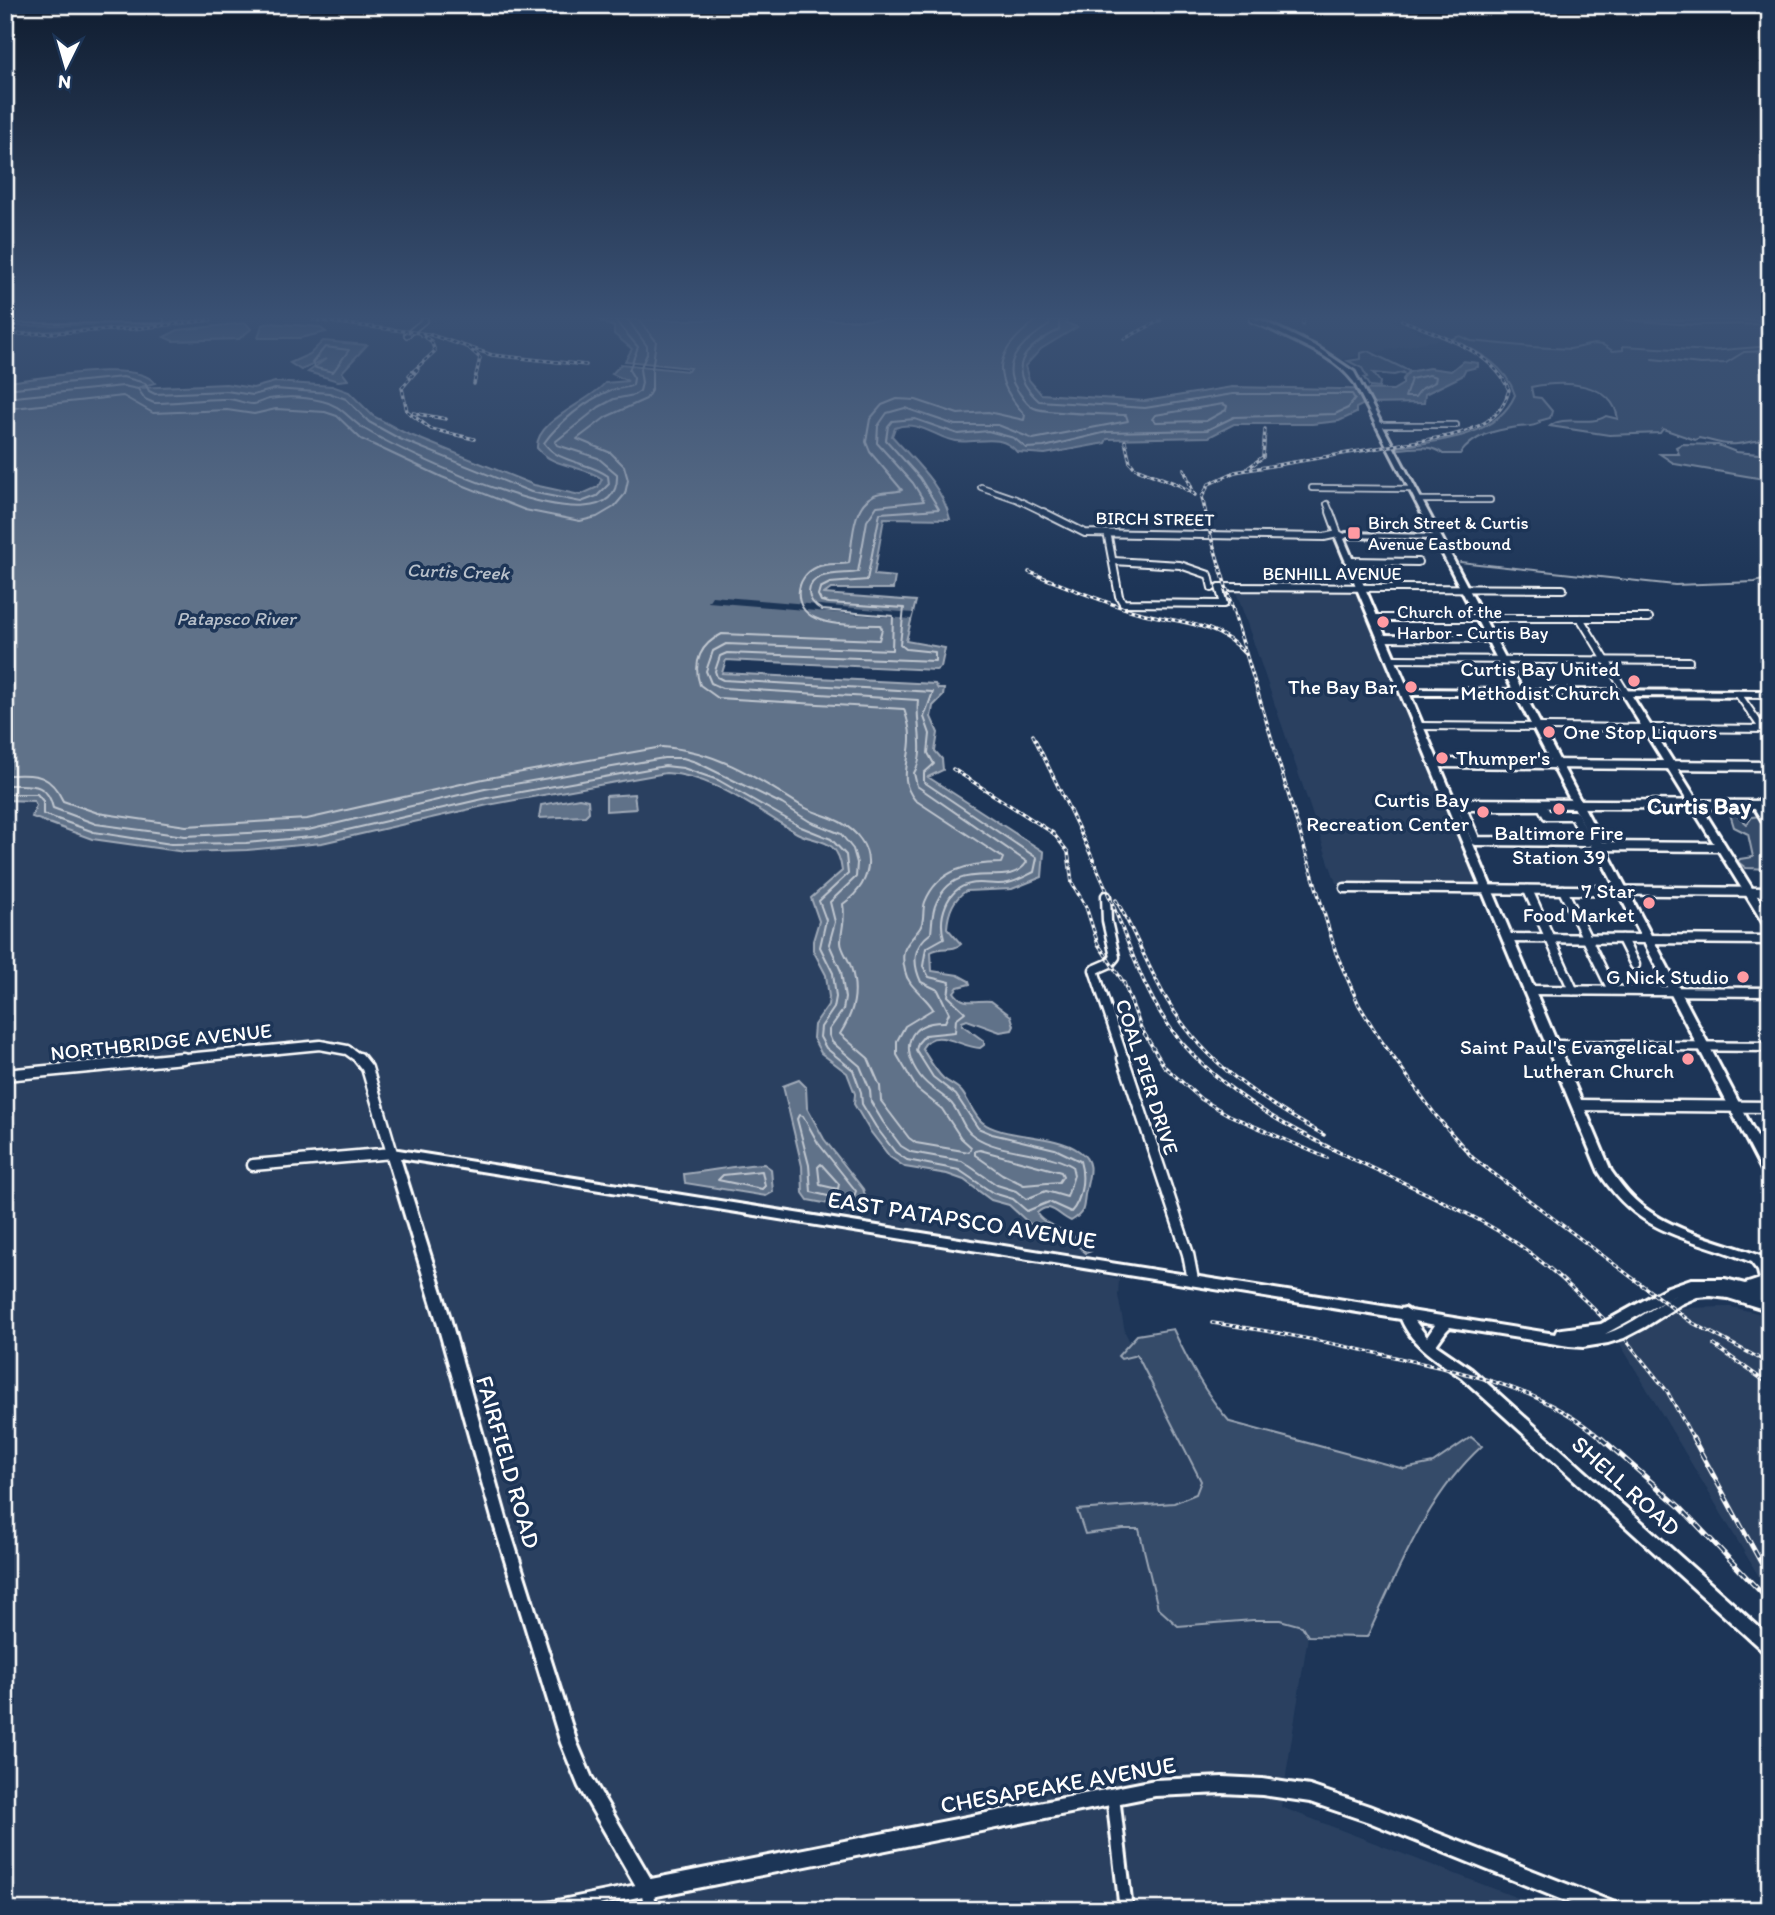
<svg xmlns="http://www.w3.org/2000/svg" width="1775" height="1915" viewBox="0 0 1775 1915" font-family="Itim,sans-serif">
  <style>
    .built { fill: #2a4161 }
    .green { fill: #364b69; stroke: #9aa5b4; stroke-width: 2 }
    .water { fill: #617289; stroke: #a0aab8; stroke-width: 2 }
    .pier { fill: #1d3557 }
    .lines { fill: none; stroke-linecap: round; stroke-linejoin: round }
    .shore { stroke: #c0c7d0; stroke-width: 2 }
    .stream { stroke: #a0aab8; stroke-width: 2 }
    .street-far4-casing { stroke: #fff; stroke-width: 8 }
    .street-far3-casing { stroke: #fff; stroke-width: 10 }
    .street-far2-casing { stroke: #fff; stroke-width: 13 }
    .street-far1-casing { stroke: #fff; stroke-width: 15 }
    .street-casing { stroke: #fff; stroke-width: 18 }
    .secondary-casing { stroke: #fff; stroke-width: 6 }
    .street-far4 { stroke: #1d3557; stroke-width: 4.5 }
    .street-far3 { stroke: #1d3557; stroke-width: 6 }
    .street-far2 { stroke: #1d3557; stroke-width: 8 }
    .street-far1 { stroke: #1d3557; stroke-width: 10 }
    .street { stroke: #1d3557; stroke-width: 12 }
    .secondary { fill: #1d3557; fill-rule: evenodd }
    .rail-far1-casing { stroke: #fff; stroke-width: 3.5 }
    .rail-casing { stroke: #fff; stroke-width: 5 }
    .rail-far1 { stroke: #1d3557; stroke-width: 2; stroke-dasharray: 3.5; stroke-linecap: butt }
    .rail { stroke: #1d3557; stroke-width: 2.5; stroke-dasharray: 8; stroke-linecap: butt }
    .poi-dot { fill: #ff9aa2; stroke: #1d3557; stroke-width: 2.5 }
    .labels { text-anchor: middle; stroke-width: 7; stroke-linejoin: round; paint-order: stroke }
    .far-street-label { font-size: 18px; fill: #fff; stroke: #1d3557 }
    .far-poi-label { font-size: 18px; fill: #fff; stroke: #1d3557; text-anchor: start }
    .far-water-label { font-size: 19px; font-style: italic; fill: #b8c0ca; stroke: #1d3557 }
    .poi-label { font-size: 21px; fill: #fff; stroke: #1d3557; text-anchor: end }
    .street-label { font-size: 21px; fill: #fff; stroke: #1d3557 }
    .neighbourhood-label { font-size: 23px; font-weight: bold; fill: #fff; stroke: #1d3557 }
    .near-street-label { font-size: 24px; fill: #fff; stroke: #1d3557 }
  </style>
  <rect width="100%" height="100%" fill="#1d3557"/>
  <filter id="ink" filterUnits="userSpaceOnUse"><feTurbulence type="fractalNoise" baseFrequency=".0143" numOctaves="2"/><feDisplacementMap in="SourceGraphic" scale="14" xChannelSelector="R" yChannelSelector="G"/><feConvolveMatrix kernelMatrix="1 2 1 2 8 2 1 2 1" color-interpolation-filters="sRGB"/></filter>
  <g filter="url(#ink)">
    <!-- built -->
    <g class="built">
      <polygon points="221,320 421,320 416,326 468,320 598,320 614,327 614,334 632,349 613,374 629,381 604,388 576,405 545,428 537,444 595,474 602,482 593,491 580,495 534,485 403,432 373,416 349,392 332,386 284,382 253,388 226,384 137,388 133,388 154,385 152,378 123,370 5,382 5,337 120,331"/>
      <polygon points="1067,320 1248,320 1317,351 1336,364 1351,382 1350,387 1232,387 1145,401 1041,394 1029,380 1025,366 1041,349 1077,327 1066,323"/>
      <polygon points="1270,320 1391,320 1425,335 1441,332 1407,320 1770,320 1770,351 1672,360 1501,365 1497,367 1473,350 1446,338 1339,360"/>
      <polygon points="1236,591 1357,592 1476,883 1336,883"/>
      <polygon points="666,773 682,774 718,788 774,817 796,832 826,844 838,855 842,871 824,885 818,914 819,921 813,941 813,949 826,975 829,997 828,1005 822,1012 821,1053 847,1073 858,1114 890,1157 905,1167 947,1174 964,1180 991,1200 1009,1205 1032,1226 1077,1245 1086,1253 1082,1270 1119,1279 1118,1296 1125,1332 1136,1355 1308,1636 1281,1807 1549,1910 5,1910 5,800 34,801 36,805 32,817 143,846 170,851 209,852 322,843 488,805"/>
      <polygon points="1731,1307 1770,1316 1770,1595 1619,1342 1677,1308"/>
    </g>
    <!-- green -->
    <g class="green">
      <polygon points="202,320 144,326 5,334 5,326 138,324"/>
      <polygon points="1624,320 1763,320 1765,324 1694,325"/>
      <path d="M1460 336 1471 341 1532 347 1570 349 1594 344 1603 345 1613 351 1623 350V346L1711 351 1770 346V440C1757 439 1750 443 1737 444 1724 446 1711 440 1699 438L1695 440 1663 429 1660 433 1609 435 1550 426C1564 414 1590 427 1606 416L1618 419C1612 380 1561 381 1531 387L1533 397 1541 398 1552 411 1550 418 1539 421 1540 423C1533 427 1526 426 1518 427 1494 430 1474 435 1460 454H1443C1432 444 1412 448 1398 449L1397 447C1438 441 1496 438 1515 395 1506 365 1478 352 1452 339Z"/>
      <polygon points="1368,351 1411,372 1406,375 1402,374 1404,372 1394,375 1373,373 1380,382 1379,388 1370,387 1364,378 1367,377 1362,368 1348,361 1361,359 1361,353"/>
      <polygon points="1682,444 1718,445 1736,452 1770,455 1770,480 1675,464 1660,454 1679,454 1676,447"/>
      <polygon points="1730,814 1737,815 1747,824 1752,817 1760,816 1766,829 1770,832 1770,869 1746,868 1738,862 1740,859 1753,857 1748,834 1734,827"/>
      <path d="M1173 1329C1189 1363 1205 1394 1230 1422L1404 1469 1433 1463 1471 1437 1482 1446C1426 1497 1399 1570 1367 1637L1308 1636 1302 1626 1280 1620H1253L1178 1626 1158 1608 1139 1529H1123L1085 1534 1077 1510 1174 1503 1196 1494 1201 1481 1137 1355 1121 1359 1118 1356 1137 1335Z"/>
    </g>
    <!-- water -->
    <g class="water">
      <path d="M598 320H1067L1066 323 1077 327 1041 349 1025 366 1029 380 1041 394 1145 401 1232 387 1393 390 1403 384V379L1409 372 1429 368 1451 371 1463 361 1478 363V367L1465 370 1462 376 1425 394 1424 403 1364 404 1356 408V413L1339 421 1312 424H1234L1209 437 1107 439 1105 443 1045 454 1017 452C998 429 972 448 948 439 931 433 914 420 895 428L892 436C914 461 942 485 950 519L884 518 874 575 895 577 893 589H831L824 594 916 601 906 641 945 648 941 667 936 670 726 660 722 673 935 684 938 689H944L943 696 933 706 931 717 938 733 935 751 942 759 943 770 928 777 1044 852 1042 877 1012 889 966 891C953 899 948 914 947 928L961 944C953 952 941 945 931 952L932 971 958 975 969 981 970 984 958 987 954 992C963 1007 978 999 991 1001L1011 1016 1014 1026 1012 1030 1000 1032 967 1020 962 1022V1025L984 1041V1045L980 1048C961 1048 935 1025 922 1048 929 1059 935 1071 944 1079 949 1083 957 1086 961 1091 969 1100 973 1115 982 1122 1002 1139 1054 1133 1079 1151 1095 1162 1089 1175 1086 1190 1082 1205 1088 1211 1071 1221 1058 1216 1051 1200 1037 1213 1041 1226 1077 1231 1091 1251L1086 1253 1077 1245 1032 1226 1009 1205 991 1200 964 1180 947 1174 905 1167 890 1157 870 1131 854 1104 855 1094 847 1073 821 1053 813 1038 814 1025 828 1005 829 997 826 975 813 950V941L819 921 811 898 842 871C841 862 839 853 832 847 822 839 808 839 797 833 757 811 714 775 666 773L488 805 322 843 247 850 185 852 92 839 32 817 36 805 34 801 5 800V382C35 380 137 358 155 383L137 388 226 384 253 388 275 382 332 386 349 392 373 416 403 432 534 485 580 495 598 487 602 479C582 464 554 469 537 448 535 420 590 402 605 383L628 381 612 374 621 364 688 371 690 368 625 361 632 349 614 334V327Z"/>
      <polygon points="246,323 251,329 239,339 173,341 164,337 178,330"/>
      <polygon points="270,323 319,327 326,332 300,338 258,338 262,325"/>
      <polygon points="323,341 367,345 342,372 348,380 338,381 308,372 326,359 301,370 290,363 310,354"/>
      <polygon points="634,794 636,809 606,811 606,796"/>
      <polygon points="579,798 588,800 589,812 585,816 539,818 541,805"/>
      <polygon points="799,1080 806,1087 807,1108 824,1139 863,1189 865,1195 856,1206 845,1207 808,1200 803,1193 802,1166 783,1086"/>
      <path d="M764 1164 771 1169 773 1192 766 1196 685 1183 684 1174C712 1171 737 1165 764 1164Z"/>
    </g>
    <!-- pier -->
    <polygon class="pier" points="712,596 913,613 911,619 708,602"/>
    <g class="lines">
      <!-- shore -->
      <g class="shore">
        <polygon points="325,347 349,350 333,372 316,368 312,363"/>
        <polygon points="1429,375 1436,377 1435,382 1421,389 1415,397 1405,397 1411,379"/>
        <path d="M5 389 123 377 145 383 149 391 155 394 226 391 253 395 275 389 329 393 346 399 369 422 400 439 531 492 581 502 597 496 609 484 608 476C588 461 559 464 544 443 558 423 588 399 611 390 619 388 626 389 633 385L634 378 629 370 638 347 615 320"/>
        <path d="M5 398 123 386 138 389 145 399 154 403C179 403 204 398 228 399 237 399 246 405 254 404 260 403 264 400 269 399 287 396 305 397 322 401 342 405 349 420 366 430 397 449 622 561 617 474L598 458 557 445 555 442 599 407 614 399 634 395 640 391 642 383 640 369 647 354V346L628 320"/>
        <polygon points="1223,404 1227,406 1226,410 1206,421 1156,422 1152,419 1155,415"/>
        <polyline points="5,409 123,396 153,413 227,410 254,414 276,409 325,412 337,416 361,439 442,477 525,510 580,521 597,517 614,507 625,494 628,480 624,466 611,453 577,439 606,417 646,399 652,389 652,370 656,341 639,320"/>
        <path d="M5 775C34 775 49 771 63 801L98 813 186 826 307 819 483 779 662 747C715 750 757 778 800 805 813 813 827 815 840 822 878 843 876 881 843 904 846 923 841 926 841 942 841 950 849 959 851 967 859 993 854 1012 840 1034L868 1058 880 1086 881 1101 909 1138 916 1143 969 1152 971 1147 961 1138 942 1109 917 1089 897 1055V1041L905 1026 933 1009C925 995 908 987 905 971 899 946 909 944 920 928 925 921 922 910 925 902 938 869 970 863 1001 863L1003 858 915 800C897 779 911 760 910 736 910 727 907 718 904 709L718 698 700 685C692 662 701 644 722 634L879 640 882 629 880 625C859 624 834 627 815 618 792 608 794 577 817 567 827 563 838 565 849 563 853 542 851 506 874 495 883 491 893 493 902 490L870 452 866 442 870 419 882 405 897 399 916 400 958 414 988 412 1024 420 1025 415C988 375 995 351 1037 320"/>
        <path d="M5 785C29 786 47 780 53 808L96 824 185 836 308 830 485 789 664 758H683L696 762 782 804 809 821 841 834 853 849 857 863 856 877 830 902 835 922 829 944 841 971 845 998 843 1010 829 1030V1035L832 1042 860 1066 870 1090 871 1102 883 1122 901 1146 911 1152 962 1161 997 1185 1016 1191 1026 1199 1046 1191 1067 1197 1074 1175 1072 1166C1042 1149 1002 1155 974 1136 961 1128 960 1110 949 1101 939 1092 928 1087 920 1076 899 1048 908 1021 945 1022L949 1013 938 990 921 982C912 962 913 946 931 933 932 925 932 914 935 906 956 852 1007 893 1027 862L917 786 914 773C927 751 915 725 918 700L722 688 711 683 706 671 713 651 726 644 892 650 893 616 822 610C815 606 809 601 809 592 810 570 843 575 858 572L867 521 877 506 924 501 913 483 877 443 878 426 887 413 905 408 955 425H998L1033 439 1128 421 1126 415C1108 414 1047 414 1034 408 1026 405 1021 395 1016 388 998 360 1028 339 1049 325L1050 320"/>
        <path d="M5 794H37L43 801V814L94 832 171 844 246 843 321 836 487 798 665 766 683 768 718 780 801 827 831 839 846 855 848 874 819 901 826 920 820 947 833 973 836 997 834 1008 821 1027 820 1037 826 1048 853 1070 861 1092 862 1104 876 1127 895 1152 907 1160 959 1170 993 1193 1013 1199 1027 1211 1049 1202 1071 1212C1082 1200 1085 1177 1080 1161L1055 1149 992 1134 978 1128 956 1095 933 1077 916 1050 918 1043 925 1035 955 1032 956 1019 965 1012 948 996 950 982 929 977 923 966 926 948 944 938C938 918 946 889 970 884 982 881 996 886 1008 883 1018 881 1026 876 1034 872L1037 858 924 782V773L934 764 928 753 930 734 924 717 933 692 723 680 717 677 715 671 720 656 727 653 935 661V652L906 649 900 644 904 608 829 603 821 601 818 595 820 588 830 583 867 580 880 513 939 509 920 478 886 440 888 426 892 421 915 419 958 434 988 431 1014 438 1026 448 1044 447 1107 432 1207 430 1234 417 1335 414 1348 408 1355 399 1352 394H1233L1145 408 1039 401C1004 369 1023 348 1059 330V320"/>
        <polygon points="799,1115 803,1116 818,1143 856,1191 853,1199 845,1200 811,1192 809,1165 797,1119"/>
        <polygon points="980,1150 1061,1172 1063,1176 1059,1182 1024,1185 1002,1174 975,1155 975,1151"/>
        <polygon points="821,1164 839,1184 838,1189 820,1185 818,1167"/>
        <polygon points="762,1171 765,1186 762,1189 718,1180 723,1175"/>
      </g>
      <!-- stream -->
      <g class="stream">
        <polyline points="1652,359 1701,364 1726,363 1744,352 1770,351"/>
        <polyline points="1460,562 1675,585 1755,582 1770,578"/>
      </g>
      <defs>
        <g id="street-far4">
          <polyline points="5,320 161,320"/>
          <polyline points="1252,320 1267,326"/>
          <polyline points="407,335 425,320"/>
          <polyline points="1378,425 1456,425"/>
          <polyline points="981,487 1016,499 1047,514"/>
          <polyline points="1312,488 1412,489"/>
          <polyline points="1417,500 1490,500"/>
          <polyline points="1327,504 1331,514"/>
        </g>
        <g id="street-far3">
          <polyline points="1043,512 1085,533 1324,537 1338,534"/>
          <polyline points="1330,512 1338,534 1342,536"/>
          <polyline points="1108,537 1119,596 1123,603 1224,604 1219,587 1563,589"/>
          <polyline points="1113,561 1180,565 1209,575 1212,588"/>
          <polyline points="1350,561 1418,562"/>
          <polyline points="1373,618 1649,618"/>
          <polyline points="1580,618 1626,693"/>
          <polyline points="1382,638 1490,639"/>
          <polyline points="1391,659 1689,661"/>
          <polyline points="1738,694 1770,739"/>
          <polyline points="1419,726 1770,729"/>
        </g>
        <g id="street-far2">
          <polyline points="1435,763 1770,766"/>
          <polyline points="1451,803 1770,805"/>
          <polyline points="1757,805 1768,823"/>
          <polygon points="1461,806 1542,806 1547,815 1574,815 1588,842 1476,841"/>
          <polyline points="1595,846 1721,847"/>
          <polyline points="1345,888 1770,892"/>
          <polyline points="1528,890 1573,990"/>
          <polyline points="1563,890 1612,990"/>
          <polyline points="1106,896 1107,921 1115,957 1110,963 1094,970 1124,1060"/>
          <polyline points="1508,938 1770,940"/>
          <polyline points="1622,939 1635,965"/>
          <polyline points="1530,990 1770,992"/>
          <polyline points="1553,1045 1770,1047"/>
          <polyline points="165,1060 320,1045 347,1050 361,1060"/>
        </g>
        <g id="street-far1">
          <polyline points="1123,1058 1188,1254 1193,1280"/>
          <polyline points="5,1075 183,1058"/>
          <polyline points="1578,1105 1770,1107"/>
          <polyline points="253,1165 392,1153 367,1068 359,1058"/>
        </g>
        <g id="street">
          <polyline points="1113,1796 1126,1910"/>
          <polyline points="542,1910 647,1889 651,1910"/>
        </g>
        <path id="secondary" d="M1254 320H1261L1317 347 1354 372 1522 690 1770 691V697L1632 696 1770 917V929L1765 926 1623 696 1525 695 1770 1162V1178L1766 1177 1764 1174 1516 695H1410L1611 1171C1620 1184 1630 1197 1643 1207 1680 1235 1728 1242 1770 1260V1285L1763 1289 1770 1291V1311L1728 1298 1711 1296 1697 1297 1681 1304 1645 1327 1624 1338 1608 1343 1583 1347 1569 1346 1450 1327 1446 1331 1436 1345 1471 1369 1770 1637V1654L1764 1652 1461 1377C1438 1361 1412 1346 1401 1319L400 1158 450 1318 506 1518 577 1743 591 1776 651 1879 1155 1780 1223 1777 1262 1779 1310 1786 1369 1806 1610 1901 1616 1904 1619 1910H1587L1369 1822 1310 1802 1262 1795 1223 1793 1155 1796 647 1898 641 1895 579 1787 561 1743 492 1518 436 1318 386 1153 388 1150 392 1149 1401 1309 1405 1308 1410 1311 1555 1334 1557 1330 1562 1329 1601 1324 1668 1287 1691 1279H1725L1745 1284 1760 1279 1758 1271 1751 1262C1687 1235 1640 1237 1599 1172L1336 538 1346 533 1433 535 1354 382C1330 350 1287 341 1254 320ZM1347 537 1435 539 1513 690 1408 689 1344 539ZM1681 1292C1655 1305 1633 1325 1605 1334ZM1415 1321 1435 1325 1427 1337Z"/>
      </defs>
      <!-- street-far4 casing -->
      <use href="#street-far4" class="street-far4-casing"/>
      <!-- street-far3 casing -->
      <use href="#street-far3" class="street-far3-casing"/>
      <!-- street-far2 casing -->
      <use href="#street-far2" class="street-far2-casing"/>
      <!-- street-far1 casing -->
      <use href="#street-far1" class="street-far1-casing"/>
      <!-- street casing -->
      <use href="#street" class="street-casing"/>
      <!-- secondary casing -->
      <use href="#secondary" class="secondary-casing"/>
      <!-- street-far4 -->
      <use href="#street-far4" class="street-far4"/>
      <!-- street-far3 -->
      <use href="#street-far3" class="street-far3"/>
      <!-- street-far2 -->
      <use href="#street-far2" class="street-far2"/>
      <!-- street-far1 -->
      <use href="#street-far1" class="street-far1"/>
      <!-- street -->
      <use href="#street" class="street"/>
      <!-- secondary -->
      <use href="#secondary" class="secondary"/>
      <defs>
        <g id="rail-far1">
          <polyline points="314,320 428,334 492,355 586,365"/>
          <polyline points="1303,320 1303,324"/>
          <path d="M1402 320C1440 336 1492 350 1509 390 1501 420 1477 429 1449 436L1235 472 1209 484 1202 497 1211 537 1336 953 1359 1005 1380 1039 1437 1117 1473 1158 1691 1322 1770 1364"/>
          <polyline points="5,335 132,329 211,320"/>
          <polyline points="1124,339 1161,320"/>
          <polyline points="469,348 480,358 474,384"/>
          <polyline points="418,369 402,388 407,411 431,429 474,439"/>
          <polyline points="409,375 435,351 431,341 420,334"/>
          <polyline points="413,413 446,419"/>
          <polyline points="1125,441 1130,462 1135,468 1179,485 1195,495"/>
          <polyline points="1248,468 1263,457 1265,429"/>
          <polyline points="1184,469 1194,494"/>
          <path d="M1029 572C1063 585 1096 599 1130 610 1170 623 1215 619 1244 653"/>
          <path d="M1033 735C1059 789 1087 843 1110 898 1131 948 1146 1002 1183 1044 1263 1134 1384 1166 1486 1224 1531 1249 1569 1284 1605 1320"/>
          <polyline points="953,769 1053,833 1068,852 1072,883 1086,907 1098,944 1124,983 1141,1028 1164,1066 1201,1099 1229,1115 1327,1158"/>
          <path d="M1116 900C1135 932 1148 968 1167 1000 1204 1063 1262 1101 1324 1135"/>
          <path d="M1212 1323C1269 1330 1325 1342 1381 1354 1460 1372 1540 1385 1603 1440"/>
          <polyline points="1626,1340 1667,1391 1694,1440"/>
          <polyline points="1714,1345 1770,1385"/>
        </g>
        <g id="rail">
          <polyline points="1601,1438 1681,1508 1770,1602"/>
          <polyline points="1693,1438 1770,1579"/>
        </g>
      </defs>
      <!-- rail-far1 casing -->
      <use href="#rail-far1" class="rail-far1-casing"/>
      <!-- rail casing -->
      <use href="#rail" class="rail-casing"/>
      <!-- rail-far1 -->
      <use href="#rail-far1" class="rail-far1"/>
      <!-- rail -->
      <use href="#rail" class="rail"/>
    </g>
  </g>
  <!-- sky -->
  <linearGradient id="sky" x2="0" y2="1"><stop stop-color="#101d30"/><stop offset="0.54" stop-color="#3a5174"/><stop offset="1" stop-color="#3a5174" stop-opacity="0"/></linearGradient>
  <rect width="1775" height="588" fill="url(#sky)"/>
  <!-- markers -->
  <g class="poi-dot">
    <rect x="1347" y="526" width="14" height="14" rx="3.5"/>
    <circle cx="1383" cy="622" r="7"/>
    <circle cx="1634" cy="681" r="7"/>
    <circle cx="1411" cy="687" r="7"/>
    <circle cx="1549" cy="732" r="7"/>
    <circle cx="1442" cy="758" r="7"/>
    <circle cx="1559" cy="809" r="7"/>
    <circle cx="1483" cy="812" r="7"/>
    <circle cx="1649" cy="903" r="7"/>
    <circle cx="1743" cy="977" r="7"/>
    <circle cx="1688" cy="1059" r="7"/>
  </g>
  <g class="labels">
    <!-- far-street labels -->
    <g class="far-street-label">
      <text transform="translate(1155 519) rotate(1)" y="6">BIRCH STREET</text>
      <text x="1332" y="580">BENHILL AVENUE</text>
    </g>
    <!-- far-poi labels -->
    <g class="far-poi-label">
      <text x="1368" y="529">Birch Street &amp; Curtis<tspan x="1368" dy="21">Avenue Eastbound</tspan></text>
      <text x="1397" y="618">Church of the<tspan x="1397" dy="21">Harbor - Curtis Bay</tspan></text>
    </g>
    <!-- far-water labels -->
    <g class="far-water-label">
      <text transform="translate(458 571) rotate(2)" y="7">Curtis Creek</text>
      <text x="236" y="625">Patapsco River</text>
    </g>
    <!-- poi labels -->
    <g class="poi-label">
      <text x="1620" y="676">Curtis Bay United<tspan x="1620" dy="24">Methodist Church</tspan></text>
      <text x="1397" y="694">The Bay Bar</text>
      <text x="1563" y="739" text-anchor="start">One Stop Liquors</text>
      <text x="1456" y="765" text-anchor="start">Thumper's</text>
      <text x="1469" y="807">Curtis Bay<tspan x="1469" dy="24">Recreation Center</tspan></text>
      <text x="1559" y="840" text-anchor="middle">Baltimore Fire<tspan x="1559" dy="24">Station 39</tspan></text>
      <text x="1635" y="898">7 Star<tspan x="1635" dy="24">Food Market</tspan></text>
      <text x="1729" y="984">G Nick Studio</text>
      <text x="1674" y="1054">Saint Paul's Evangelical<tspan x="1674" dy="24">Lutheran Church</tspan></text>
    </g>
    <!-- street labels -->
    <g class="street-label">
      <text transform="translate(161 1042) rotate(-6)" y="7">NORTHBRIDGE AVENUE</text>
      <text transform="translate(1147 1077) rotate(72)" y="7">COAL PIER DRIVE</text>
    </g>
    <!-- neighbourhood labels -->
    <g class="neighbourhood-label">
      <text x="1699" y="814">Curtis Bay</text>
    </g>
    <!-- near-street labels -->
    <g class="near-street-label">
      <text transform="translate(962 1220) rotate(9)" y="8">EAST PATAPSCO AVENUE</text>
      <text transform="translate(508 1462) rotate(74)" y="8">FAIRFIELD ROAD</text>
      <text transform="translate(1626 1486) rotate(42)" y="8">SHELL ROAD</text>
      <text transform="translate(1058 1785) rotate(-10)" y="8">CHESAPEAKE AVENUE</text>
    </g>
  </g>
  <!-- margin -->
  <rect width="1775" height="1915" fill="none" stroke="#1d3557" stroke-width="28"/>
  <rect x="14" y="14" width="1747" height="1887" fill="none" stroke="#fff" stroke-width="2.5" filter="url(#ink)"/>
  <!-- north arrow -->
  <g transform="translate(66 66) rotate(185)" stroke="#1d3557" stroke-width="5" paint-order="stroke">
  <path d="M0-5L12 26L0 18L-12 26Z" fill="#ffffff"/>
  <text y="-10" font-size="19" font-weight="bold" text-anchor="middle" fill="#ffffff">N</text>
  </g>
</svg>
